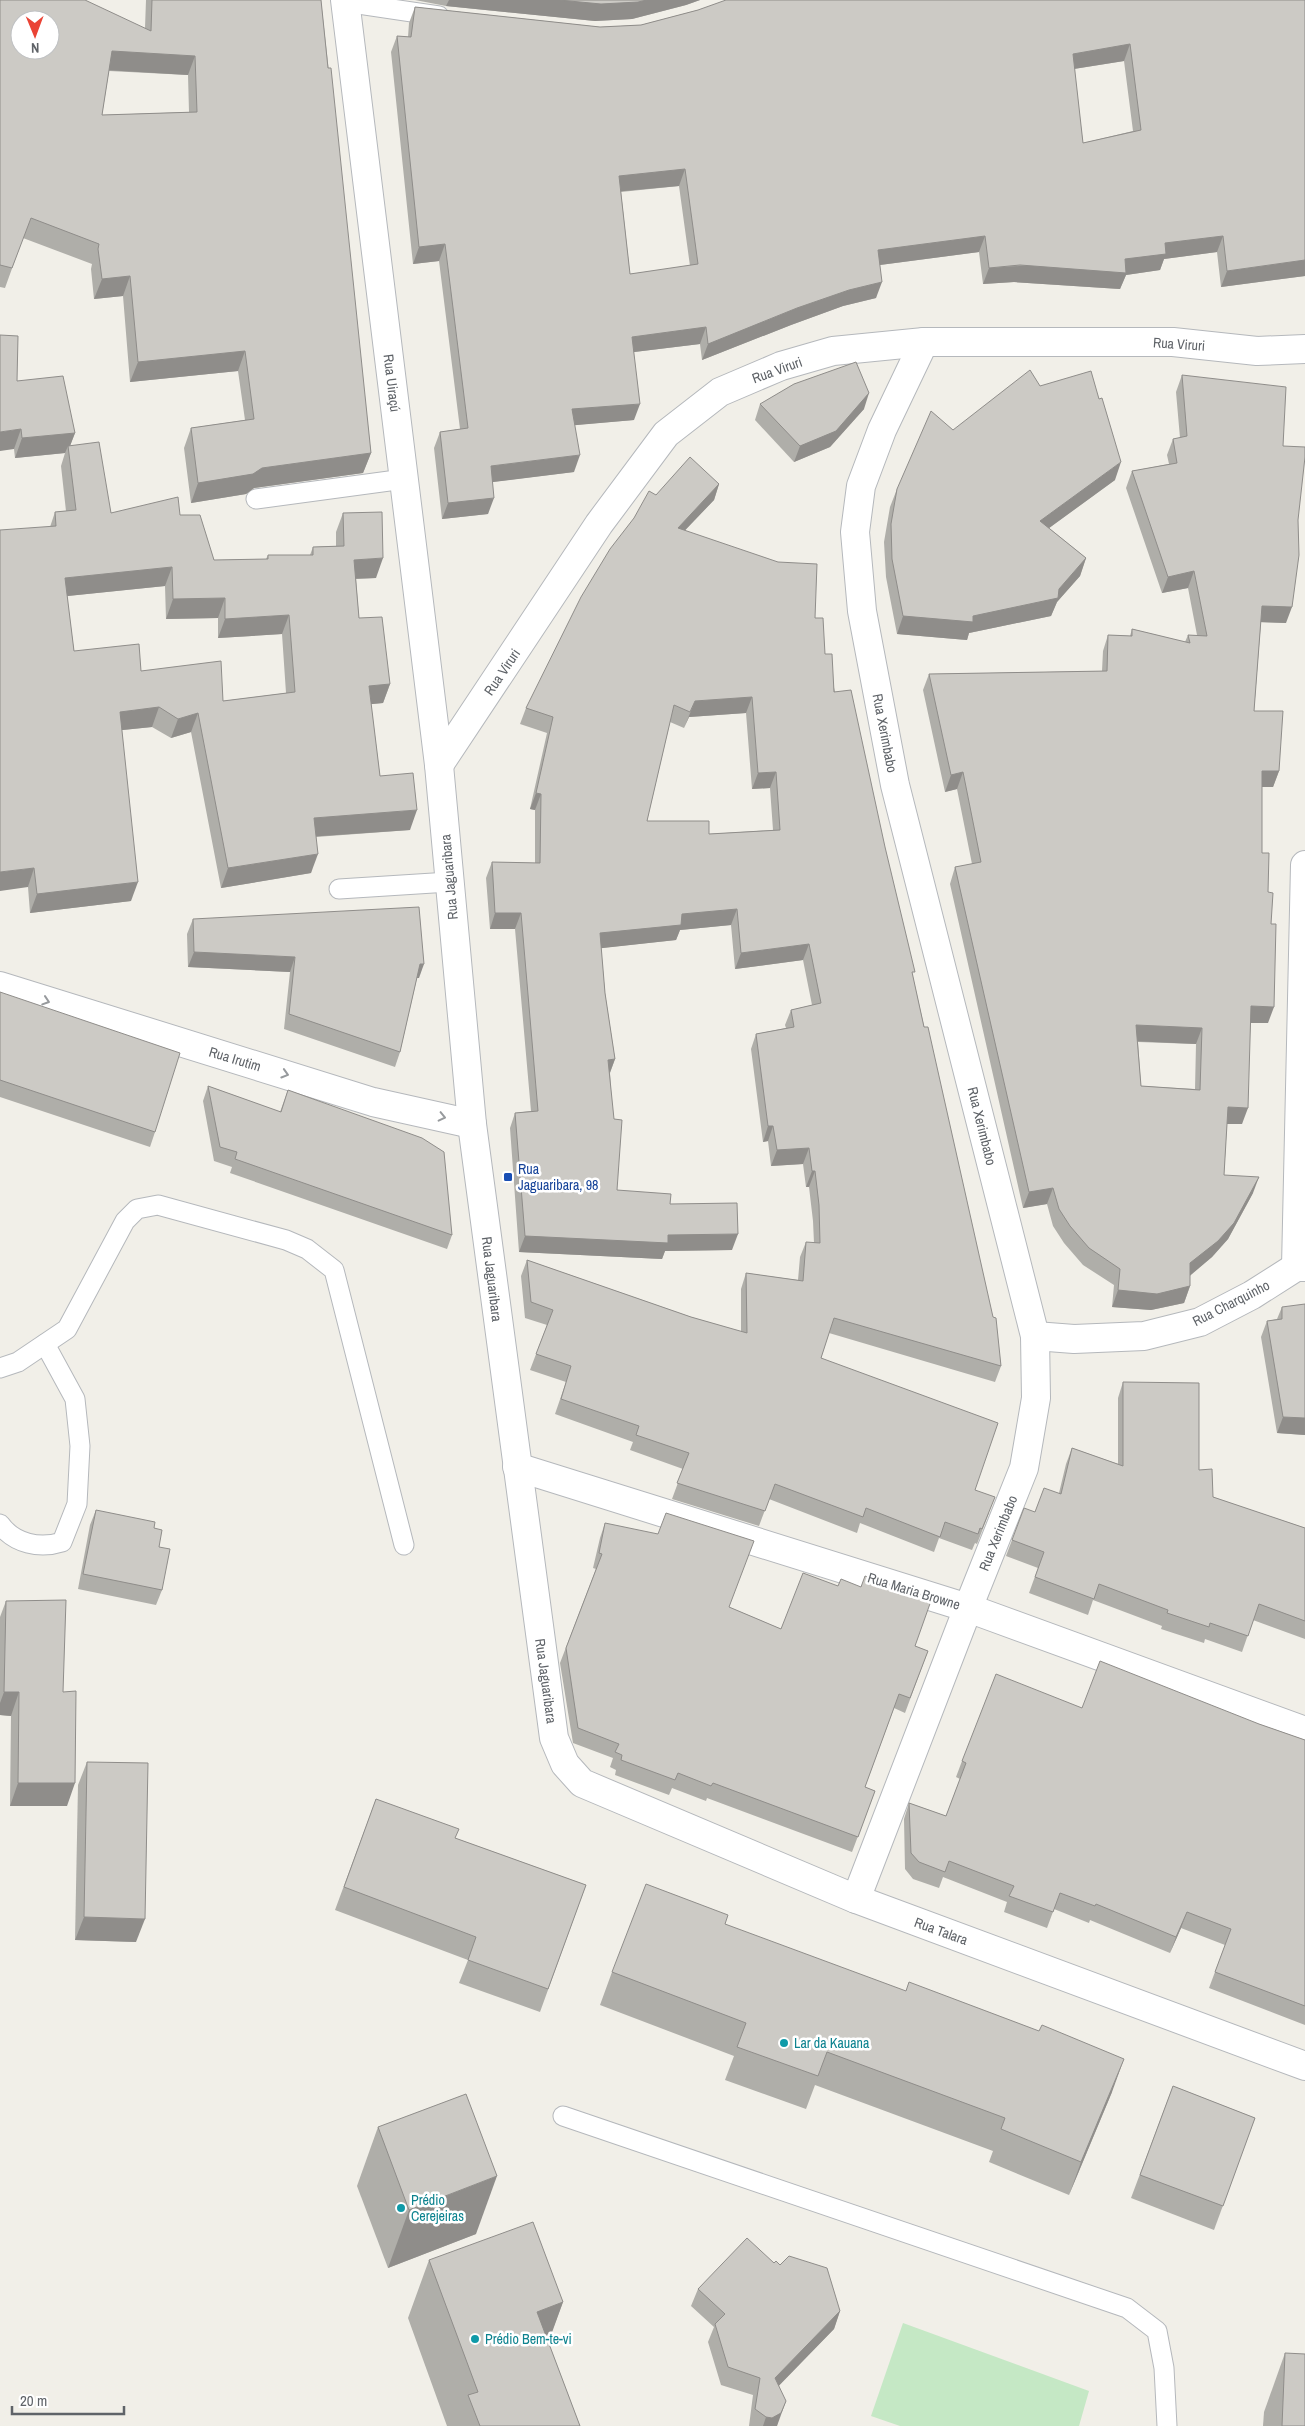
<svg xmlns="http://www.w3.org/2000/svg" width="1305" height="2426" viewBox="0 0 1305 2426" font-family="'Archivo Narrow',sans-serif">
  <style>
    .green { fill: #c5e8c5 }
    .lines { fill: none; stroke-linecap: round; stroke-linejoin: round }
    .lane-casing { stroke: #b5b8bc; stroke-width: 21 }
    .street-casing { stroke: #b5b8bc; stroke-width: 30 }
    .lane { stroke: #fff; stroke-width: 19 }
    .street { stroke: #fff; stroke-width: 28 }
    .wall { fill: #afaea9; fill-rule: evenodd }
    .shaded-wall { fill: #8f8d8a }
    .building { fill: #cccac5; stroke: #8f8d8a; fill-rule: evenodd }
    .oneway { stroke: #979a9d }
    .transit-dot { fill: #1a4fb4; stroke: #fff; stroke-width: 2 }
    .culture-dot { fill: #0f9aa8; stroke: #fff; stroke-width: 2 }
    .labels { text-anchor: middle; stroke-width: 5; stroke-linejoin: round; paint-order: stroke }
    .street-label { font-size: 14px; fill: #5f6368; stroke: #fff }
    .transit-label { font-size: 14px; fill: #164399; stroke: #fff; text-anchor: start }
    .culture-label { font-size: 14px; fill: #0d838f; stroke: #fff; text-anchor: start }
  </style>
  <rect width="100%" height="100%" fill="#f1efe8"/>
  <!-- green -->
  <polygon class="green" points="903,2323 1089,2391 1079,2426 900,2426 871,2416"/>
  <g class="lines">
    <defs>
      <g id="lane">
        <polyline points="345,2 439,16"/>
        <polyline points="256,499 404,479"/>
        <polyline points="339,889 449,882"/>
        <polyline points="0,1368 18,1362 67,1329 125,1221 137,1209 158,1205 286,1240 307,1249 334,1270 404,1545"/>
        <path d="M0 1524C14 1544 40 1549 62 1542L77 1504 80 1446 75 1399 45 1344"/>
        <polyline points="563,2116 1127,2308 1157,2331 1164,2368 1167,2426"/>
      </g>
      <g id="street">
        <polyline points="345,0 439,765 472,1124 554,1738 565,1764 582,1783 856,1899 1305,2066"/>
        <polyline points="439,765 599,524 666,434 720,392 781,366 833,351 924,342 1173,342 1257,351 1305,349"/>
        <polyline points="0,986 373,1102 472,1124"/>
        <polyline points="1296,1267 1305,865"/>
        <polyline points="1035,1336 1074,1339 1144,1336 1200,1322 1252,1295 1296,1267 1305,1267"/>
        <polyline points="517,1467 968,1608 1305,1731"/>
        <polyline points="856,1899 968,1608 1024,1468 1036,1398 1035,1336 895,785 862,611 855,532 861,486 882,430 924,342"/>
      </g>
    </defs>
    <!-- lane casing -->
    <use href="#lane" class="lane-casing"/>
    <!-- street casing -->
    <use href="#street" class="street-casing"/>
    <!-- lane -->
    <use href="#lane" class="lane"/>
    <!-- street -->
    <use href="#street" class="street"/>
  </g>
  <!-- wall -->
  <g class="wall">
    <path d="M0 0 145 28 146 0H321L371 453 363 473 254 488 246 494 191 503 184 448 191 428 245 420 238 371 130 382 123 296 94 299 91 269 92 264 23 238 5 288 0 287ZM109 71 188 75 189 112 102 115Z"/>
    <polygon points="415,0 700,0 686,5 632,19 595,21 446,6"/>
    <path d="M1305 0V276L1221 287 1217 252 1164 259 1160 270 1126 275 1120 289 1014 282 983 284 979 252 880 265 876 298 843 306 791 325 702 360 700 344 634 352V420L574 425V472L492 482 488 514 442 519 434 448 440 432 460 429 439 261 413 264 391 52 397 36 408 37 409 23 415 7 600 27 641 25 698 10ZM1124 61 1133 131 1083 143 1074 69ZM679 186 690 266 630 274 621 192Z"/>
    <path d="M1182 375 1283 446 1286 623 1261 622 1254 711 1279 771 1273 787H1262V853L1268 892 1271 924 1268 1023H1251L1242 1124H1227L1224 1175 1253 1193 1228 1239 1212 1257 1190 1275V1286L1184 1303 1151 1310 1112 1307 1114 1285 1083 1265 1064 1243 1053 1226 1047 1204 1023 1208 950 884 955 867 972 864 957 789 945 792 923 690 929 674 1102 671 1103 651 1108 635 1130 636 1132 629 1185 642 1188 635H1197L1188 588 1162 593 1126 488 1132 471 1169 464 1167 455 1173 439 1180 438 1176 392ZM1138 1042 1196 1044 1195 1089 1141 1086Z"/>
    <path d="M17 381 75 433 70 446 111 513 180 515 214 560 266 559 268 555H310L313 547 336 546V532L343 513 376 578 356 579 359 618 390 684 383 703 371 704 380 776 410 830 316 837 311 873 221 888 191 732 171 738 152 727 122 730 131 901 30 913 28 887 50 527 55 512 66 511 61 466 65 453 15 458 14 449ZM165 586 166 619 218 618V638L282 634 286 693 223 701 141 671 74 651 67 596Z"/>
    <polygon points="1040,386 1115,480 1049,528 1086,558 1080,576 1057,602 1051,616 969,633 967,640 897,634 886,577 884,542 890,507 897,489 953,430"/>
    <polygon points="760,404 864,409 830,447 794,462 755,420"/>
    <path d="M719 484 714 500 685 530 815 618 913 977 1001 1366 995 1382 829 1333 821 1358 975 1490 989 1513 977 1544 975 1543 972 1550 939 1538 934 1552 860 1523 857 1533 769 1499 759 1526 672 1499 683 1469 630 1450 633 1442 555 1414 566 1382 530 1370 547 1325 525 1318 521 1276 527 1260 691 1317 741 1332V1289L746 1273 798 1280 800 1257 806 1242 814 1243 813 1221 809 1187H806L803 1164 771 1166 768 1141 763 1142 751 1049 756 1034 786 1028 785 1025 791 1010 812 1005 803 960 735 969 731 925 680 930 676 940 601 948 605 993 615 1059 610 1073 617 1190 670 1204 732 1250 665 1251 662 1259 519 1252 510 1128 515 1113 531 1111 515 929H490L486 878 492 862 535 863V810L530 809 547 733 520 724 526 708 656 495ZM746 713 752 789 770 788 773 830 709 834 647 821 670 722 684 728 689 717Z"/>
    <polygon points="193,919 419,978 417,978 400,1052 395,1067 284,1029 290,972 188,967 187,934"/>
    <polygon points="0,992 155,1132 150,1147 0,1097"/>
    <polygon points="208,1086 280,1112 288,1090 452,1235 447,1249 230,1173 232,1167 214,1161 203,1101"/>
    <polygon points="1282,1307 1305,1435 1277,1433 1261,1337 1267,1321 1277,1319"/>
    <polygon points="1123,1382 1199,1470 1213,1497 1305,1528 1305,1639 1253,1620 1242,1652 1205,1639 1204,1643 1161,1629 1162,1626 1093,1600 1088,1615 1029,1593 1038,1568 1006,1556 1012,1540 1035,1512 1059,1493 1066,1464 1072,1448 1118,1464 1118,1398"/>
    <polygon points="96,1510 154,1528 159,1547 162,1590 156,1605 78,1589 90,1525"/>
    <polygon points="605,1523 729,1607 781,1629 915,1646 928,1651 905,1713 894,1708 865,1787 875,1791 852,1852 707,1798 706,1801 672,1788 669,1795 615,1775 616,1770 610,1767 613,1758 573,1743 560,1663 596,1569 593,1568 600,1538"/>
    <polygon points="6,1601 63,1692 67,1806 10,1806 11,1716 0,1715 0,1617"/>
    <polygon points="1082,1708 1259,1724 1305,1740 1305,2025 1209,1988 1225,1945 1181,1928 1170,1953 1090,1920 1089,1923 1054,1909 1047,1928 1004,1912 1007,1902 943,1877 939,1888 913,1879 905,1869 904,1819 909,1803 946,1816 960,1779 956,1777 962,1761"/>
    <polygon points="87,1762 136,1942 75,1940 78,1785"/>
    <polygon points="376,1799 455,1838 586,1885 540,2012 459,1983 468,1960 335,1910"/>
    <polygon points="725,1924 1112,2092 1069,2195 989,2162 993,2151 815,2085 806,2109 725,2080 734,2056 600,2005 612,1972"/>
    <polygon points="1173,2086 1255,2118 1214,2230 1131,2198"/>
    <polygon points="378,2127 476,2234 388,2268 357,2186"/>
    <polygon points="429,2260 563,2302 548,2342 580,2426 447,2426 408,2318"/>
    <polygon points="774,2263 780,2265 840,2311 834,2329 779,2385 777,2426 749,2426 753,2395 721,2385 708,2342 714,2327 691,2306 698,2289"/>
    <polygon points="1285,2353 1305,2426 1263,2426 1264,2412"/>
  </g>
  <!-- shaded-wall -->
  <g class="shaded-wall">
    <polygon points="449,0 700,0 686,5 632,19 595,21 446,6"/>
    <polygon points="1130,44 1124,61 1067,70 1073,54"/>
    <polygon points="112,51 195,56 188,75 105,70"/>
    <polygon points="685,169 679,186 613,192 619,176"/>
    <polygon points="985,236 979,252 872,266 878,250"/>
    <polygon points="1223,236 1217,252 1164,259 1160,270 1126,275 1120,289 1014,282 983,284 989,268 1125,259 1165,243"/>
    <polygon points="445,244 439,261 413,264 419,247"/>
    <polygon points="1305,260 1305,276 1221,287 1227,271"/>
    <polygon points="130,276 123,296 94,299 102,279"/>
    <polygon points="882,282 876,298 843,306 791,325 702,360 708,344 797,308 849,290"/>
    <polygon points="706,327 700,344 626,353 632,337"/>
    <polygon points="245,351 238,371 130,382 138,362"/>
    <polygon points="869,393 864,409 830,447 794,462 800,446"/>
    <polygon points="640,404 634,420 566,426 572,409"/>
    <polygon points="21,429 14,449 0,451 0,432"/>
    <polygon points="75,433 68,451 68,446 65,453 15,458 22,438"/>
    <polygon points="371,453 363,473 254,488 246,494 191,503 198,483 262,468"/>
    <polygon points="580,455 574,472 485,483 491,466"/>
    <polygon points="1121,462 1115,480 1034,539 1040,521"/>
    <polygon points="719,484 714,500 672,544 678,528"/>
    <polygon points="494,498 488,514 442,519 448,503"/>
    <polygon points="383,558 376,578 347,579 354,560"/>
    <polygon points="1086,558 1080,576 1057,602 1051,616 969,633 967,640 897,634 903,616 973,616 1059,589"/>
    <polygon points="172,567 165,586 58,597 65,578"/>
    <polygon points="1194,571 1188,588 1162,593 1168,577"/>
    <polygon points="225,598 218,618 166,619 173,599"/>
    <polygon points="1262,606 1292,607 1286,623 1256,622"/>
    <polygon points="289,615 282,634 218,638 225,619"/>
    <polygon points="390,684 383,703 362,705 369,686"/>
    <polygon points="752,697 746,713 689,717 684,728 695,701"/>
    <polygon points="159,707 152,727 113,731 120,712"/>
    <polygon points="198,713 191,732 171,738 178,719"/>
    <polygon points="1262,771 1279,771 1273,787 1256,787"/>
    <polygon points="776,772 770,788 752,789 758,773"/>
    <polygon points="963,772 957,789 945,792 951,775"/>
    <polygon points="536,793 541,794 535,810 530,809"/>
    <polygon points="417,810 410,830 307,837 314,818"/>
    <polygon points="318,854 311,873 221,888 228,868"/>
    <polygon points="34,868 28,887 0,891 0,872"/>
    <polygon points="138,882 131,901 30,913 37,894"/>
    <polygon points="737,909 731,925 680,930 676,940 594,949 600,933 682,914"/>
    <polygon points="495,913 521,913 515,929 490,929"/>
    <polygon points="809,944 803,960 735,969 741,953"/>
    <polygon points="194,952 295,957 290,972 188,967"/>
    <polygon points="420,964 424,964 419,978 415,978"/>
    <polygon points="1251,1006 1274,1007 1268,1023 1245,1023"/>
    <polygon points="1136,1025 1202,1028 1196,1044 1131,1041"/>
    <polygon points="615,1059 609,1075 608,1060"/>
    <polygon points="1228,1107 1248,1108 1242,1124 1223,1124"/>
    <polygon points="768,1126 773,1126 768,1141 763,1142"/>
    <polygon points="809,1148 803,1164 771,1166 777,1150"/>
    <polygon points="812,1171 815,1171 809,1187 806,1187"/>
    <polygon points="1259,1177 1253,1193 1228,1239 1212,1257 1185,1280 1190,1263"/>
    <polygon points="1053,1188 1047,1204 1023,1208 1029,1192"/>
    <polygon points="738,1234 732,1250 665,1251 662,1259 519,1252 525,1236"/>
    <polygon points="1190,1286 1184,1303 1151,1310 1112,1307 1118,1290"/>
    <polygon points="1283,1417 1305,1418 1305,1435 1277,1433"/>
    <polygon points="4,1692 19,1692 11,1716 0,1715 0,1703"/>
    <polygon points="18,1783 75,1783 67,1806 10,1806"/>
    <polygon points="1187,1912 1181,1928 1170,1953 1176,1937"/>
    <polygon points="84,1917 145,1919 136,1942 75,1940"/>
    <polygon points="1124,2059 1112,2092 1069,2195 1081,2162"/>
    <polygon points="497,2176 476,2234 388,2268 409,2210"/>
    <polygon points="563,2302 542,2360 537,2312"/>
    <polygon points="840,2311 834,2329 769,2396 775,2378"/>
    <polygon points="786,2401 777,2426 763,2426 766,2417"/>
  </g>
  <!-- building -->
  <g class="building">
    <path d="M0 0H85L151 31 152 0H321L328 68H331L371 453 262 468 253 474 198 483 191 428 254 419 245 351 138 362 130 276 102 279 98 249 99 244 31 218 12 268 0 265ZM20 20H50V50H20ZM112 51 195 56 197 112 102 115Z"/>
    <polygon points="559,0 647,0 638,2 601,4"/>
    <path d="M726 0H1305V260L1227 271 1223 236 1165 243 1166 254 1125 259 1126 273 1020 265 989 268 985 236 878 250 882 282 849 290 797 308 708 344 706 327 632 337 640 404 572 409 580 455 491 466 494 498 448 503 440 432 468 428 445 244 419 247 397 36 411 37 415 7 600 27 641 25 698 10ZM1130 44 1141 130 1083 143 1073 54ZM685 169 698 264 630 274 619 176Z"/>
    <polygon points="0,335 18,336 17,381 63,376 75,433 22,438 21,429 0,432"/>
    <polygon points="856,362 869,393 836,431 800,446 760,404 794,384"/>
    <polygon points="1030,370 1040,386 1091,371 1099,399 1102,398 1121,462 1040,521 1086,558 1059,589 1058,598 973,616 973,622 903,616 892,559 891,524 897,489 931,411 953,430"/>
    <path d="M1182 375 1286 387 1283 446 1305 447V457L1298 520 1299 555 1292 607 1262 606 1254 711H1283L1279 771H1262V853H1269L1268 892 1273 893 1271 924H1276L1274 1007 1251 1006 1248 1108 1228 1107 1224 1175 1259 1177 1234 1223 1218 1241 1190 1263V1286L1157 1294 1118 1290 1120 1269 1089 1248 1070 1226 1059 1209 1053 1188 1029 1192 955 867 981 862 963 772 951 775 929 674 1107 671 1108 635 1132 636V629L1190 643 1188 635 1207 636 1194 571 1168 577 1132 471 1177 463 1173 439 1187 436ZM1136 1025 1202 1028 1200 1090 1141 1086Z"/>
    <path d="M99 442 111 513 178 497 180 515H200L214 560 268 559V555H313V547L344 546 343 513 382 512 383 558 354 560 359 618 382 617 390 684 369 686 380 776 413 773 417 810 314 818 318 854 228 868 198 713 178 719 159 707 120 712 138 882 37 894 34 868 0 872V530L56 526 55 512 76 510 68 446ZM172 567 173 599 225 598V619L289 615 295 692 223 701 221 661 141 671 139 644 74 651 65 578Z"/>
    <path d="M690 457 719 484 678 528 778 562 817 564 815 618H823L825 654H832L834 692 851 690 885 847 915 972H912L924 1027H928L993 1317 996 1318 1001 1366 834 1318 821 1358 998 1423 975 1490 995 1497 982 1529 980 1528 978 1534 945 1522 940 1537 866 1508 863 1517 775 1484 765 1511 677 1483 689 1453 636 1435 639 1426 561 1399 571 1366 536 1354 553 1310 531 1302 527 1260 691 1317 747 1333 746 1273 803 1281 806 1242 820 1243 819 1205 815 1171H812L809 1148 777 1150 773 1126H768L756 1034 794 1027 791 1010 821 1003 809 944 741 953 737 909 682 914 681 925 600 933 605 993 615 1059 608 1060 614 1119 622 1120 617 1190 671 1194 670 1204 737 1203 738 1234 668 1235V1243L525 1236 515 1113 538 1111 521 913H495L492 862 540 863 541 794 536 793 553 717 526 708 581 597 610 549 634 518 649 491 656 495ZM752 697 758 773 776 772 780 830 709 834V821H647L674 705 690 712 695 701Z"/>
    <polygon points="419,907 424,964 420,964 400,1052 289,1014 295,957 194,952 193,919"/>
    <polygon points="0,992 180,1053 155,1132 0,1080"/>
    <polygon points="208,1086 281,1112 288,1090 422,1138 444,1152 452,1235 235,1159 237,1152 220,1147"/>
    <polygon points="1305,1304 1305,1418 1283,1417 1267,1321 1282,1319 1282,1307"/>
    <polygon points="1123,1382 1199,1383 1199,1470 1212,1469 1213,1497 1305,1528 1305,1621 1259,1604 1248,1636 1210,1623 1209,1627 1167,1613 1168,1610 1099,1584 1094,1599 1035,1577 1044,1552 1012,1540 1024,1508 1035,1512 1044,1488 1061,1494 1072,1448 1123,1466"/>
    <polygon points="96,1510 155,1522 154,1528 162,1530 159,1547 170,1549 162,1590 83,1574"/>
    <polygon points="666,1513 754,1541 729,1607 781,1629 803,1573 838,1586 841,1579 861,1587 865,1576 932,1598 915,1646 928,1651 910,1698 899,1694 865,1787 875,1791 858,1837 713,1783 711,1786 678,1773 675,1780 621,1760 622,1755 615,1752 619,1744 578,1728 566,1648 602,1554 599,1553 605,1523 658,1534"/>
    <polygon points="66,1600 63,1692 76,1691 75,1783 18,1783 19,1692 4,1692 6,1601"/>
    <polygon points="1100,1661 1259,1724 1305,1740 1305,2006 1215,1972 1231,1929 1187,1912 1176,1937 1096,1904 1095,1906 1060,1893 1053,1912 1009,1896 1014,1886 949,1861 945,1872 919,1862 911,1853 909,1803 946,1816 966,1763 962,1761 996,1674 1082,1708"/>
    <polygon points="87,1762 148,1763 145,1919 84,1917"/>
    <polygon points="376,1799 459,1829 455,1838 586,1885 548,1989 468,1960 476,1937 344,1887"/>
    <polygon points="646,1884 728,1915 725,1924 906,1991 909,1982 1039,2031 1042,2025 1124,2059 1081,2162 1001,2129 1005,2118 827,2052 818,2076 737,2047 746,2023 612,1972"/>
    <polygon points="1173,2086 1255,2118 1223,2206 1140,2175"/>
    <polygon points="466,2094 497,2176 409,2210 378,2127"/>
    <polygon points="533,2222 563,2302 537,2312 580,2426 480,2426 468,2395 478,2392 429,2260"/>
    <polygon points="747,2238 774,2263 776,2261 780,2265 789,2256 827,2268 840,2311 775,2378 786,2401 781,2413 772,2418 766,2417 755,2409 760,2378 728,2367 715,2324 725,2314 698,2289"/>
    <polygon points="1285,2353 1305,2354 1305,2426 1282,2426"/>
  </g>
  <!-- one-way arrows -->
  <defs><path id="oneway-chevron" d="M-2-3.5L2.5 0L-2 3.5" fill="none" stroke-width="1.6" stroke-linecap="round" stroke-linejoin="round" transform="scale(1.25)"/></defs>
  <g class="oneway">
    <use href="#oneway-chevron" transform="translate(46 1001) rotate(18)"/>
    <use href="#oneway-chevron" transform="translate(285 1074) rotate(17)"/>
    <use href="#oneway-chevron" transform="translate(442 1117) rotate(13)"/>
  </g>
  <!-- markers -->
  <rect class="transit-dot" x="503" y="1172" width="10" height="10" rx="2.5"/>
  <g class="culture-dot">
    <circle cx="784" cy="2043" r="5"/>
    <circle cx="401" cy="2208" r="5"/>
    <circle cx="475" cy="2339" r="5"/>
  </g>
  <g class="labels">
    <!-- street labels -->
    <g class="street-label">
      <text transform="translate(1179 344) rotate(4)" y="5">Rua Viruri</text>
      <text transform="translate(777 370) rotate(-20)" y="5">Rua Viruri</text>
      <text transform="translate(392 383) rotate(83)" y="5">Rua Uiraçú</text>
      <text transform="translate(502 672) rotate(-56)" y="5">Rua Viruri</text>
      <text transform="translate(885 733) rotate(79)" y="5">Rua Xerimbabo</text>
      <text transform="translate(449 877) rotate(-95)" y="5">Rua Jaguaribara</text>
      <text transform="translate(235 1059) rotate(17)" y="5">Rua Irutim</text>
      <text transform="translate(982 1126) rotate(76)" y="5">Rua Xerimbabo</text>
      <text transform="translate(492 1279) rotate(83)" y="5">Rua Jaguaribara</text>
      <text transform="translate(1231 1303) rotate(-27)" y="5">Rua Charquinho</text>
      <text transform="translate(998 1533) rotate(-68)" y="5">Rua Xerimbabo</text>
      <text transform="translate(914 1591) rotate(17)" y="5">Rua Maria Browne</text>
      <text transform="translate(546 1681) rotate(82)" y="5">Rua Jaguaribara</text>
      <text transform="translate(941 1931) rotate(20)" y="5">Rua Talara</text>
    </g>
    <!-- transit labels -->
    <g class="transit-label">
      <text x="518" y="1174">Rua<tspan x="518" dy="16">Jaguaribara, 98</tspan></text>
    </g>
    <!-- culture labels -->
    <g class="culture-label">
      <text x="794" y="2048">Lar da Kauana</text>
      <text x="411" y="2205">Prédio<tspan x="411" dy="16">Cerejeiras</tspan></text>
      <text x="485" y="2344">Prédio Bem-te-vi</text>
    </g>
  </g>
  <!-- north arrow -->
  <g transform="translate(35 35) rotate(179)"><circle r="24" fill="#ffffff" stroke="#bfc1c3"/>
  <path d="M0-4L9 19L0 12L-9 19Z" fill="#ea4335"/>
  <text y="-8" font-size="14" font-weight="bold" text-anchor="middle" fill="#5f6368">N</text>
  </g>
  <!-- scale -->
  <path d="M12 2406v8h112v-8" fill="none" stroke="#5f6368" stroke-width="2.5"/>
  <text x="20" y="2406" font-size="15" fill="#5f6368" stroke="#ffffff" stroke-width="4" paint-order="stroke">20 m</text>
</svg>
